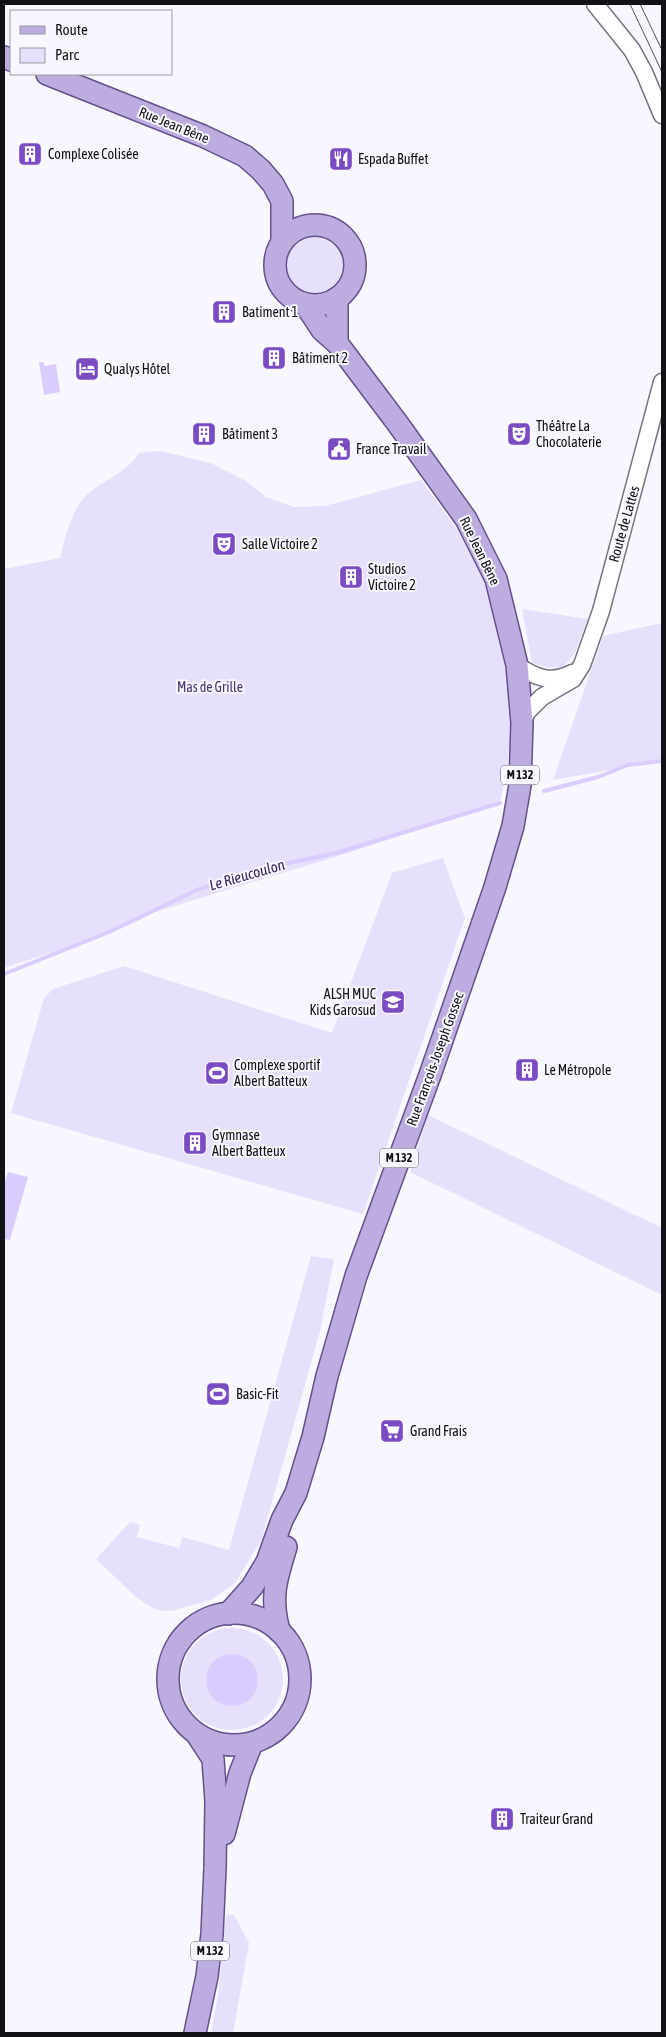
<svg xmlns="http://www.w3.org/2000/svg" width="666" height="2037" viewBox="0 0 666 2037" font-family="'Asap Condensed',sans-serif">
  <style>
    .green { fill: #e7e0fc }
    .water { fill: #daccfe }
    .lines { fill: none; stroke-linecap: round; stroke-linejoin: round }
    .stream { stroke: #daccfe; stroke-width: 4 }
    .minor-casing { stroke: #787580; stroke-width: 19 }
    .major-casing { stroke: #65518b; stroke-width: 24 }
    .minor { stroke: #fff; stroke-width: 16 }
    .major { stroke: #bdacdf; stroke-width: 21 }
    .tram { stroke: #56555a; stroke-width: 1 }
    .labels { text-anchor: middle; stroke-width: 4; stroke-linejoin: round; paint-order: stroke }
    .shield { fill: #f8f6fe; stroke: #57565b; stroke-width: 1 }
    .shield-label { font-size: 12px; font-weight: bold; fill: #121115 }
    .street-label { font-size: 14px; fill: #121115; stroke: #f8f6fe }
    .poi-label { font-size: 14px; fill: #121115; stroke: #f8f6fe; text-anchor: start }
    .park-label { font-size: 14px; fill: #4c3773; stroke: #f8f6fe }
    .water-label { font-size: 15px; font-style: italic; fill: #341e57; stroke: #f8f6fe }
  </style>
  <rect width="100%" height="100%" fill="#f8f6fe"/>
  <!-- green -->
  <g class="green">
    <circle cx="315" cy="265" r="31"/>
    <path d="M160 451 211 463 246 481 266 497 294 507 325 506 421 480 458 531 485 584 497 620 510 696 511 731 506 774 500 803 335 857 148 914 51 956 50 953 4 968V569L60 558C66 535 71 508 90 492 107 478 127 472 139 453Z"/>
    <polygon points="522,609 588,619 575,653 562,668 547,667 532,663"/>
    <polygon points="662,623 662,761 553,780 603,636"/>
    <polygon points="443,858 465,918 363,1214 11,1113 44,998 53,989 124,966 332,1033 392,873"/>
    <polygon points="428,1115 662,1228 662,1295 410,1172"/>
    <polygon points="311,1256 334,1259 320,1331 261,1541 235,1583 211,1600 172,1611 163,1611 153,1608 136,1597 97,1560 98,1557 130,1522 140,1525 137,1537 179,1548 182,1537 229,1550"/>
    <circle cx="232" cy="1679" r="51"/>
    <polygon points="226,1914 234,1915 249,1943 233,2033 211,2033 219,1990"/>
  </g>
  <!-- water -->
  <g class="water">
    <polygon points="39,362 44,362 44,366 56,364 60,392 44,395"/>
    <polygon points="8,1172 28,1177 10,1240 4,1239 4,1186"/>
    <circle cx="232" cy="1680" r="26"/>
  </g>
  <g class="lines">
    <!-- stream -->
    <g class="stream">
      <polyline points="544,791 598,777 628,765 662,761"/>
      <polyline points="4,974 109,932 197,890 255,870 336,853 500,803"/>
    </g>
    <defs>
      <g id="minor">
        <polyline points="595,4 632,50 644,72 662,115"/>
        <path d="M517 665C536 678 551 684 572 673"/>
        <polyline points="522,723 527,712 542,697 573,679 582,665 601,611 662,382"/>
      </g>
      <g id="major">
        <polyline points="4,57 11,60"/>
        <polyline points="47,74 203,136 245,156 261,170 273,184 282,201 282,241"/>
        <circle cx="315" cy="265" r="40"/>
        <polyline points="337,343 337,298"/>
        <circle cx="234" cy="1679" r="66"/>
        <polyline points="228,1614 252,1587 267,1562 282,1520 296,1493 313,1437 327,1376 356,1276 430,1075 495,887 513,826 520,785 522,723 517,665 496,579 466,519 398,424 337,343 322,330 305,304"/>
        <path d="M279 1631C270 1596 276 1580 286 1547"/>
        <polyline points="224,1834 240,1773 252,1743"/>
        <polyline points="195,2033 207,1976 212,1934 215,1868 216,1801 213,1759 198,1736"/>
      </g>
    </defs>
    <!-- minor casing -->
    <use href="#minor" class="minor-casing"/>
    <!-- major casing -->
    <use href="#major" class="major-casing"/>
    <!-- minor -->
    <use href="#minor" class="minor"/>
    <!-- major -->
    <use href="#major" class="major"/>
    <!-- tram -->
    <g class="tram">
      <polyline points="630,4 662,72"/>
      <polyline points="640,4 662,50"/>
    </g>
  </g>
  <!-- icons -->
  <defs>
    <symbol id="building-square" viewBox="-11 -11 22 22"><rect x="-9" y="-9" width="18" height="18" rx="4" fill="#7b4bc4" stroke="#f8f6fe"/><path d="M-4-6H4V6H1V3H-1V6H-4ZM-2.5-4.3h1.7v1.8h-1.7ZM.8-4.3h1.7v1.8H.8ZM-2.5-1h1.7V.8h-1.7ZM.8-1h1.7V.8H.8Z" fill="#fff"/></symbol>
    <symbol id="restaurant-square" viewBox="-11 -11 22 22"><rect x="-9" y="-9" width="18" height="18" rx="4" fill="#7b4bc4" stroke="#f8f6fe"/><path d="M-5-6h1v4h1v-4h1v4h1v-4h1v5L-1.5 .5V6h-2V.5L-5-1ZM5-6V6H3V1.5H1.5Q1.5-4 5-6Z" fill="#fff"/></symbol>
    <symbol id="hotel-square" viewBox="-11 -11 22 22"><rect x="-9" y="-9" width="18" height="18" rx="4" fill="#7b4bc4" stroke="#f8f6fe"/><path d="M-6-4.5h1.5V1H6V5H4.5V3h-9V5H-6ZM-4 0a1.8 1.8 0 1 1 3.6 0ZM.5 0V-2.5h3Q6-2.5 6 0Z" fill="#fff"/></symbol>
    <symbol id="theatre-square" viewBox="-11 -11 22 22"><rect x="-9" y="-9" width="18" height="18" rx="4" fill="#7b4bc4" stroke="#f8f6fe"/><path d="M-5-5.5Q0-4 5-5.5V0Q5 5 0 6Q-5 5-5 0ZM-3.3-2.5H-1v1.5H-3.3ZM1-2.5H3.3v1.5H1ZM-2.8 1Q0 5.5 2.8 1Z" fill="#fff"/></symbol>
    <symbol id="civic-square" viewBox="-11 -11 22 22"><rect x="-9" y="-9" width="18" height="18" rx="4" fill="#7b4bc4" stroke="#f8f6fe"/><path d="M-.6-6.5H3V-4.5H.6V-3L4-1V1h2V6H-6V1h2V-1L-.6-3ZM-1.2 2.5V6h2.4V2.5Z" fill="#fff"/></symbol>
    <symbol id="school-square" viewBox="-11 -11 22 22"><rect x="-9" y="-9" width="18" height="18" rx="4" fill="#7b4bc4" stroke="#f8f6fe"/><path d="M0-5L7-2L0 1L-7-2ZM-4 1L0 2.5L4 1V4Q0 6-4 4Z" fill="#fff"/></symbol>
    <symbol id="stadium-square" viewBox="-11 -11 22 22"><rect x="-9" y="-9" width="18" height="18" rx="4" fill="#7b4bc4" stroke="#f8f6fe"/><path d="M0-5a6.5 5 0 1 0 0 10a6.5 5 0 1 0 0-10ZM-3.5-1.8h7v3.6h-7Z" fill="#fff"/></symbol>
    <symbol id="supermarket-square" viewBox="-11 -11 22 22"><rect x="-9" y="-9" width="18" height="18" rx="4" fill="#7b4bc4" stroke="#f8f6fe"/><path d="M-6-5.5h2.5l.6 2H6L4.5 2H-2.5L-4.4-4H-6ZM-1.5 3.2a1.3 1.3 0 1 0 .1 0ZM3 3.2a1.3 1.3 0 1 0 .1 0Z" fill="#fff"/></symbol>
  </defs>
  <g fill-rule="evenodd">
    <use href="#building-square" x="16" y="140" width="28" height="28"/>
    <use href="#restaurant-square" x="327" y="145" width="28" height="28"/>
    <use href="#building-square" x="210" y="298" width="28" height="28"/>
    <use href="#building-square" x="260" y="344" width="28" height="28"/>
    <use href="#hotel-square" x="73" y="355" width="28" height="28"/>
    <use href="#building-square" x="190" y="420" width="28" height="28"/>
    <use href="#theatre-square" x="505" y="420" width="28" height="28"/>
    <use href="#civic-square" x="325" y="435" width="28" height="28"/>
    <use href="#theatre-square" x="210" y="530" width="28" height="28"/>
    <use href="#building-square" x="337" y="563" width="28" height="28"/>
    <use href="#school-square" x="379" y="988" width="28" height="28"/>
    <use href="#building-square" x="513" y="1056" width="28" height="28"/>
    <use href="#stadium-square" x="203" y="1059" width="28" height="28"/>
    <use href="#building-square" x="181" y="1129" width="28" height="28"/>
    <use href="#stadium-square" x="204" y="1380" width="28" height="28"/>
    <use href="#supermarket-square" x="378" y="1417" width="28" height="28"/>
    <use href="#building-square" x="488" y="1805" width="28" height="28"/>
  </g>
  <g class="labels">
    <!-- shield labels -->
    <g class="shield">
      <rect x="501" y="765.5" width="38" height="19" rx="4"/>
      <rect x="380" y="1148.5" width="38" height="19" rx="4"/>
      <rect x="191" y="1941.5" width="38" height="19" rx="4"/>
    </g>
    <g class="shield-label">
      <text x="520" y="779">M 132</text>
      <text x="399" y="1162">M 132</text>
      <text x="210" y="1955">M 132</text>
    </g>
    <!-- street labels -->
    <g class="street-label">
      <text transform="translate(174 125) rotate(22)" y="5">Rue Jean Bène</text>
      <text transform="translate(624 524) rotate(-74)" y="5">Route de Lattes</text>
      <text transform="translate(480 551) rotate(64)" y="5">Rue Jean Bène</text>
      <text transform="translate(435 1059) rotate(-70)" y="5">Rue François-Joseph Gossec</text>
    </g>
    <!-- poi labels -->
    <g class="poi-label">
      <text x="48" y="159">Complexe Colisée</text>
      <text x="358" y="164">Espada Buffet</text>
      <text x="242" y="317">Batiment 1</text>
      <text x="292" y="363">Bâtiment 2</text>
      <text x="104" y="374">Qualys Hôtel</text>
      <text x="536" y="431">Théâtre La<tspan x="536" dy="16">Chocolaterie</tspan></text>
      <text x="222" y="439">Bâtiment 3</text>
      <text x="356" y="454">France Travail</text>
      <text x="242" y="549">Salle Victoire 2</text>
      <text x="368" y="574">Studios<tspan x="368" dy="16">Victoire 2</tspan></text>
      <text x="376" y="999" text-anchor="end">ALSH MUC<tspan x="376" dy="16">Kids Garosud</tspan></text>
      <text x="234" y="1070">Complexe sportif<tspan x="234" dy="16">Albert Batteux</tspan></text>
      <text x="544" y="1075">Le Métropole</text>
      <text x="212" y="1140">Gymnase<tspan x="212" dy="16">Albert Batteux</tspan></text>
      <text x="236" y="1399">Basic-Fit</text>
      <text x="410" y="1436">Grand Frais</text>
      <text x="520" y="1824">Traiteur Grand</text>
    </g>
    <!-- park labels -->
    <g class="park-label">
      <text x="210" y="692">Mas de Grille</text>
    </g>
    <!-- water labels -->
    <g class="water-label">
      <text transform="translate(247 875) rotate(-16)" y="5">Le Rieucoulon</text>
    </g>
  </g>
  <!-- border -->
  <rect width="666" height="2037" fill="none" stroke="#121115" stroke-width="10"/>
  <!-- legend -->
  <rect x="10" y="10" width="162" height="65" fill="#f8f6fe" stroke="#9c9aa1"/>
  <rect x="20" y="26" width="25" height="8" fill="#bdacdf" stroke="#9c9aa1"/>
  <text x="55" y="35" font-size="15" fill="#121115">Route</text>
  <rect x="20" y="48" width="25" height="15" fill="#e7e0fc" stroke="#9c9aa1"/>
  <text x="55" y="60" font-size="15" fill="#121115">Parc</text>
</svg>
